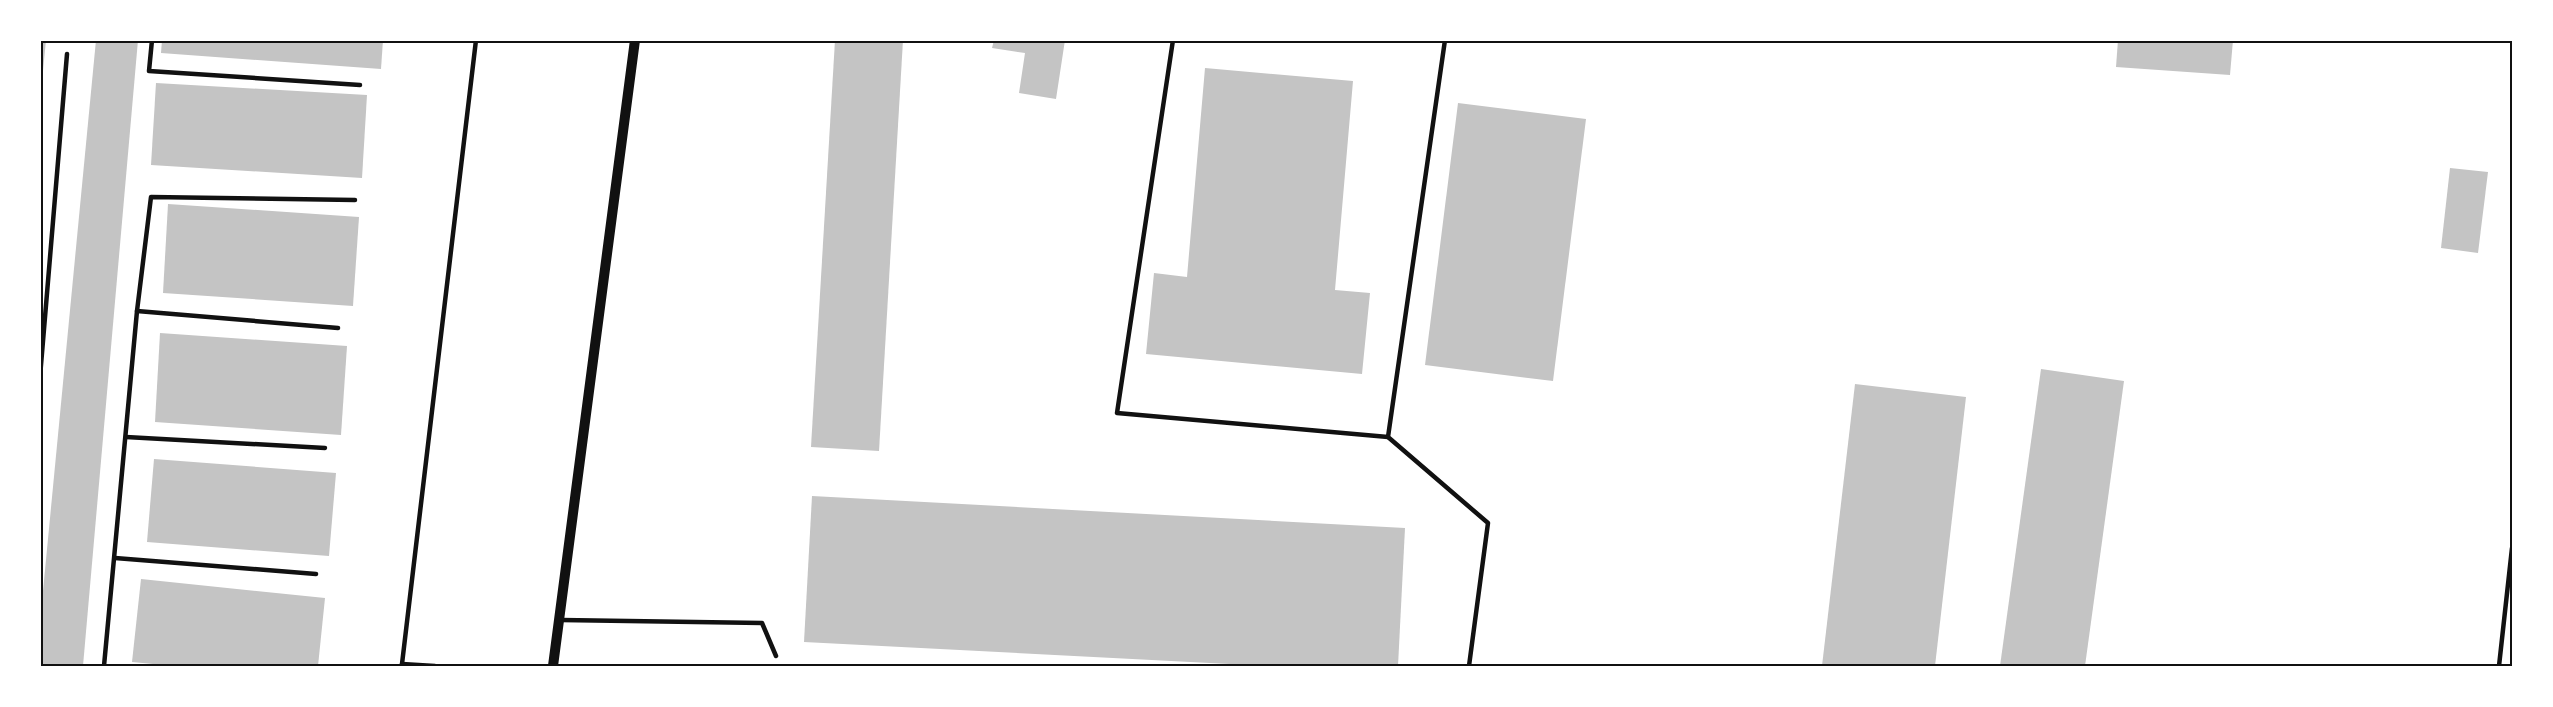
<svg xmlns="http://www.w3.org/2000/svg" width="2553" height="707" viewBox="0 0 2553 707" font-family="Roboto,sans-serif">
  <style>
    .building { fill: #c4c4c4 }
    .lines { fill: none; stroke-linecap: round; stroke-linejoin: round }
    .service { stroke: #111; stroke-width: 4.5 }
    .tertiary { stroke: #111; stroke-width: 10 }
    .neatline { fill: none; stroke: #111; stroke-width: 2 }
  </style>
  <rect width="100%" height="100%" fill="#fff"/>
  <!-- building -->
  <g class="building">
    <polygon points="40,40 46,40 42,81 40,81"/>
    <polygon points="96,40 138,40 83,666 40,666 40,622"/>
    <polygon points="162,40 383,40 381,69 161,53"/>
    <polygon points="835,40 903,40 879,451 811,447"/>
    <polygon points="994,40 1065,40 1056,99 1019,93 1025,53 992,48"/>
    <polygon points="2118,40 2233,40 2230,75 2116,67"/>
    <polygon points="1205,68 1353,81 1335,290 1370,293 1362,374 1146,354 1154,273 1187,277"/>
    <polygon points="156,83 367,95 362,178 151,165"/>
    <polygon points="1458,103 1586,119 1553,381 1425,365"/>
    <polygon points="2450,168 2488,172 2478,253 2441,248"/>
    <polygon points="168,204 359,217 353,306 163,293"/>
    <polygon points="160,333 347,346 341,435 155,422"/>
    <polygon points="2041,369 2124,381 2085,666 2000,666"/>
    <polygon points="1855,384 1966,397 1935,666 1822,666"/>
    <polygon points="154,459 336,473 329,556 147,542"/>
    <polygon points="812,496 1405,528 1398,666 1268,666 804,642"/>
    <polygon points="141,579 325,598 318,666 174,666 132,662"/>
  </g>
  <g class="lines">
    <!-- service -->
    <g class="service">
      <polyline points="152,40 149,71 360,85"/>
      <polyline points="1173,40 1117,413 1388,437"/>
      <polyline points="1445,40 1388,437 1488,523 1469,666"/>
      <polyline points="137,311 338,328"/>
      <polyline points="40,377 67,54"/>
      <polyline points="126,437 325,448"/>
      <polyline points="115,558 316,574"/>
      <polyline points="561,620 762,623 776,656"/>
      <polyline points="402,664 476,40"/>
      <polyline points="402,664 435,666"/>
      <polyline points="104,666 137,311 151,197 355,200"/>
      <polyline points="2499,666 2512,548"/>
    </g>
    <!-- tertiary -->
    <polyline class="tertiary" points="553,666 635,40"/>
  </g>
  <!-- border -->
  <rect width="2553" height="707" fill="none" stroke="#ffffff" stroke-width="84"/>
  <rect x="42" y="42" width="2469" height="623" class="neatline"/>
</svg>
